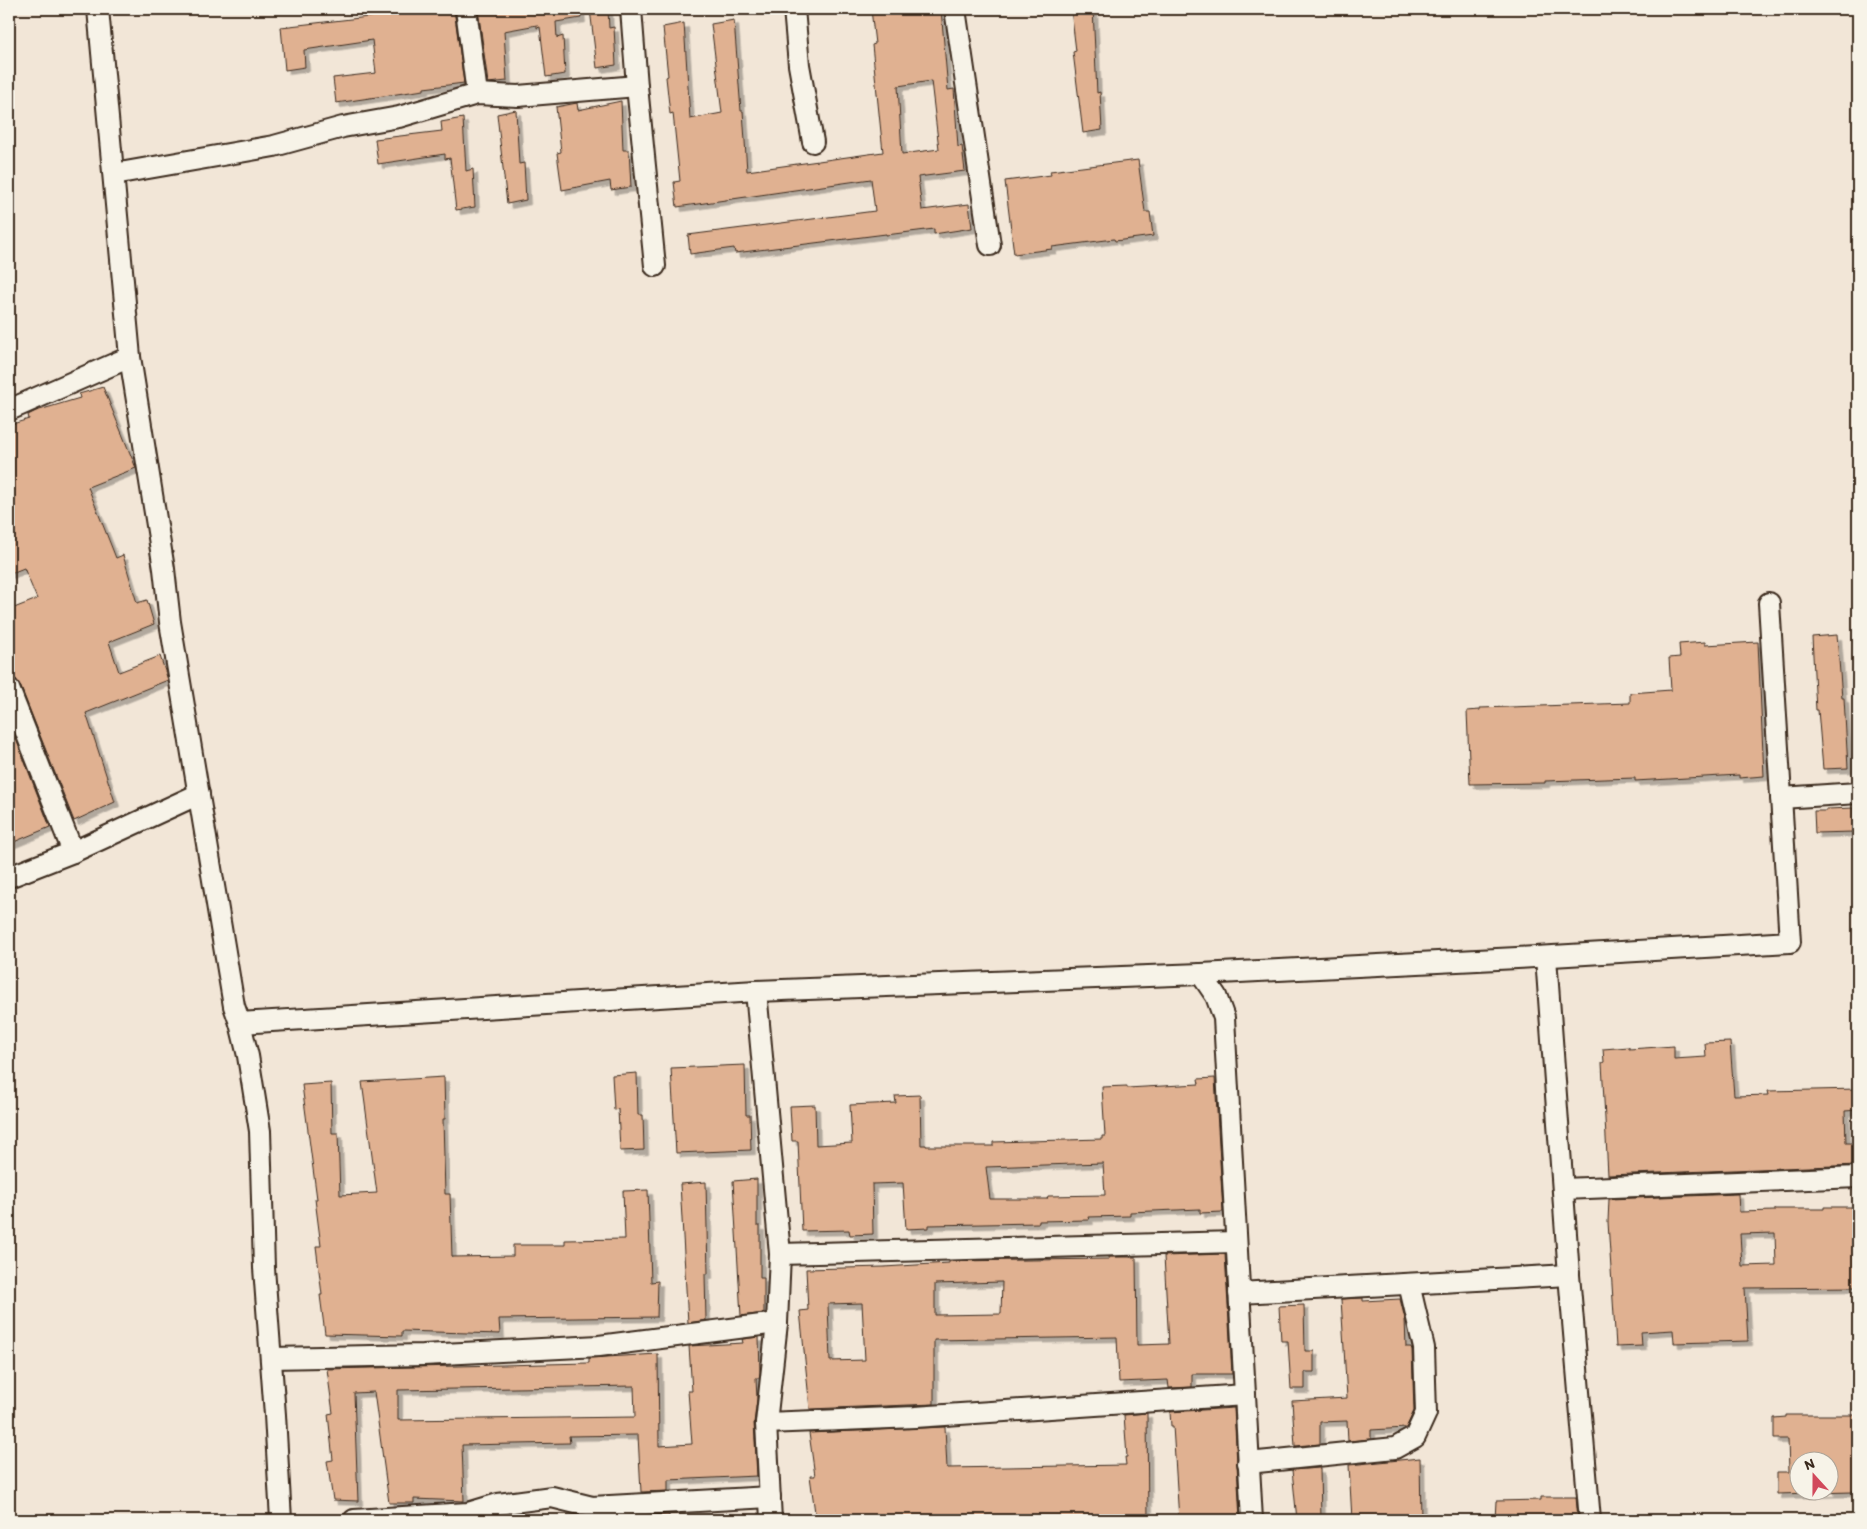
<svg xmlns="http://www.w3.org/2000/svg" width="1867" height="1529" viewBox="0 0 1867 1529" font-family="Itim,sans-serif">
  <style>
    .building { fill: #e0b191; stroke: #3b2a1e; fill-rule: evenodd; filter: url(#shadow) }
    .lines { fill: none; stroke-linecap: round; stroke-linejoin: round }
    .minor-casing { stroke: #3b2a1e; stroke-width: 24 }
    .minor { stroke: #f7f3e8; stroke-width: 20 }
  </style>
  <defs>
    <filter id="shadow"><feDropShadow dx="4.5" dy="4.5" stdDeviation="0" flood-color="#0004"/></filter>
  </defs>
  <rect width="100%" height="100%" fill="#f2e6d7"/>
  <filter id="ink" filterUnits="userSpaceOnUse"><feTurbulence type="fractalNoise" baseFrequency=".02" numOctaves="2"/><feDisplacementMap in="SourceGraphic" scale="10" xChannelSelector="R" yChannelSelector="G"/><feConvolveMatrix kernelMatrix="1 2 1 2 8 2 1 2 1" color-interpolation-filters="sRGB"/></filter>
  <g filter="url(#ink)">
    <!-- building -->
    <g class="building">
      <polygon points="420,9 454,9 464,83 424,88 424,90 336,103 333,78 376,73 372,40 304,50 305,67 285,70 281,27 421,11"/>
      <polygon points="478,9 580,9 581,18 556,22 557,38 563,36 565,74 546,77 540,27 537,28 537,25 504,31 507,81 488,83"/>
      <polygon points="590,9 608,9 609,28 614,27 616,65 597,68"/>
      <path d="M871 9H941L948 90 954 89 958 147 962 146 965 171 918 177 922 210 969 204 972 228 934 234V229L886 235V234L735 253 734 248 690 254 688 235 875 211 871 179 677 207 674 182 680 181 673 113 670 114 666 77 668 76 663 27 684 23 690 119 722 113 711 24 734 20 741 111H743L747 171 883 152 872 45 875 44ZM931 81 939 149 902 154 898 86Z"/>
      <polygon points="1071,9 1093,9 1097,93 1100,92 1102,130 1083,133 1073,52 1076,51"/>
      <polygon points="621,101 623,150 629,150 631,187 611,190 610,181 562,190 557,153 561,152 556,107 577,103 578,110"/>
      <polygon points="516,110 519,164 524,163 526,200 507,204 497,114"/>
      <polygon points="463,118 466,171 473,169 475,207 456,210 450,158 445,159 445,154 378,164 375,139 442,131 441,122"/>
      <polygon points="1138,160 1145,212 1150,212 1153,236 1115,241 1114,239 1052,247 1052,249 1014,254 1005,181 1051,175 1050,171"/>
      <polygon points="103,387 136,468 88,487 116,558 123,555 137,603 147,600 154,624 109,642 119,672 160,656 168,680 86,713 115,802 74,821 20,685 16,679 9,677 9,610 37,599 24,568 9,574 9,425 29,419 28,415 36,411 80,398 79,394"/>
      <polygon points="1837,635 1842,698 1844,698 1848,768 1823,769 1818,710 1816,710 1812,637"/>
      <polygon points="1705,642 1705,645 1758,642 1764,776 1739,778 1739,775 1635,781 1635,778 1545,781 1545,783 1470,784 1467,711 1480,710 1480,708 1630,703 1630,693 1671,690 1669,658 1680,657 1679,644"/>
      <polygon points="9,721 50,827 9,844"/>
      <polygon points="1853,808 1854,832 1815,833 1814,811 1827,811 1827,809"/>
      <polygon points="1730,1042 1734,1096 1769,1095 1768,1091 1858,1089 1858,1110 1845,1111 1846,1143 1858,1143 1858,1165 1608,1175 1602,1063 1604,1062 1603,1049 1629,1047 1629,1049 1674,1046 1674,1059 1706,1057 1705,1043"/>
      <polygon points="745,1065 746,1115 750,1115 751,1150 676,1153 671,1068"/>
      <polygon points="637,1073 638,1115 643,1115 644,1150 620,1151 618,1109 614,1110 612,1075"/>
      <polygon points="444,1077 445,1119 443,1119 445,1194 450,1194 452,1257 513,1256 513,1245 565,1245 565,1240 625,1239 623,1191 648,1190 651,1282 658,1281 657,1317 499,1319 500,1334 402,1331 402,1336 325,1334 320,1295 322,1295 316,1246 321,1246 315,1199 317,1199 302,1085 331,1083 332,1133 338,1133 340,1195 377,1193 362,1082"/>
      <path d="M1215 1078 1223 1212 1200 1213V1209L1130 1212V1216L1088 1217 1089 1220 1039 1221V1223L929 1225V1228L906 1229 903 1183 872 1184 873 1234 850 1235 849 1230 802 1231 798 1141H792L790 1106 815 1105 816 1145 852 1143 850 1105 896 1103 895 1096 920 1095 921 1145H926V1146H993V1142L1102 1139V1136H1105L1102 1087 1127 1086V1088L1199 1084 1198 1079ZM1103 1163 1105 1195 1048 1196 1047 1199H990L986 1167Z"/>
      <polygon points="757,1179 757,1226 760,1226 760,1278 764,1278 764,1313 741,1316 733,1181"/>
      <polygon points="706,1182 708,1274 705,1274 706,1320 688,1323 680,1184"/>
      <path d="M1738 1194 1739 1212 1775 1211V1209H1824V1207H1858V1287L1745 1288 1748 1341 1674 1343 1673 1330 1641 1332 1642 1346 1616 1347 1608 1222 1609 1199ZM1775 1233 1776 1265 1742 1266 1740 1234Z"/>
      <path d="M1225 1254 1232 1374H1192V1387L1169 1388 1168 1380 1119 1382 1117 1337 934 1340V1404L810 1409 800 1311 808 1310 806 1269 884 1267 949 1263V1261L1109 1259V1257H1136L1137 1345 1169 1344 1164 1256ZM1002 1282 1001 1314 935 1315V1284ZM862 1303 865 1360 830 1361 828 1304Z"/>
      <polygon points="1363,1298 1363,1301 1400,1299 1405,1319 1406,1347 1411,1347 1412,1350 1414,1411 1406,1428 1371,1430 1371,1439 1348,1441 1347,1421 1320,1422 1320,1444 1295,1446 1292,1401 1347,1398 1341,1299"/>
      <polygon points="1304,1305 1305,1351 1314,1351 1314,1372 1305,1372 1305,1389 1291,1389 1288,1341 1281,1341 1279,1306"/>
      <path d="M759 1337 760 1373 759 1378H756L757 1399 754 1423 757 1476 668 1480V1491L641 1492 638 1435 569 1436 570 1443 462 1445 464 1501 414 1499V1503H389L374 1392 354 1393 358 1501 333 1500 327 1461 333 1460 328 1414 333 1413 327 1369 589 1363V1358L658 1354 659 1446 692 1444 688 1391H692L689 1346 743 1343 742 1339ZM634 1386 635 1417 398 1420V1390Z"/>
      <polygon points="1234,1408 1240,1520 1179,1520 1173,1426 1171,1426 1170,1412"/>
      <polygon points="1147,1413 1148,1520 816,1520 810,1476 815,1476 809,1433 945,1427 947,1468 1126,1465 1125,1457 1127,1457 1124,1415"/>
      <path d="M1786 1415H1858V1490H1853V1492L1777 1494V1472H1789L1788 1439H1774V1418L1786 1417ZM1800 1462H1830V1492H1800Z"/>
      <polygon points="1420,1458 1421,1520 1352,1520 1349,1465"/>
      <polygon points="1320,1468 1321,1520 1297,1520 1292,1470"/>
      <polygon points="1541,1497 1576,1497 1578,1520 1495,1520 1496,1501 1541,1500"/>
      <polygon points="669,1515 669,1520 642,1520 642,1516"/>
    </g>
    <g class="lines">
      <defs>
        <g id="minor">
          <polyline points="98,9 130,357 164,569 170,622 234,1006 240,1023 248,1056 260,1131 264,1268 275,1415 281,1520"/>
          <polyline points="466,9 477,94"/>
          <polyline points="631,9 637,86 655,266"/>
          <polyline points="794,9 799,65 813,142"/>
          <polyline points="955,9 990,245"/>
          <polyline points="114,174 274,146 343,127 399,117 477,94 518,96 637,86"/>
          <polyline points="9,410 130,357"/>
          <polyline points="9,689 73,852"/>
          <polyline points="1781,798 1858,793"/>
          <polyline points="9,877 73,852 199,794"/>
          <polyline points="1546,957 1569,1275 1590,1520"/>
          <polyline points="1201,974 1216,996 1224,1018 1252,1520"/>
          <polyline points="756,991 780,1254 777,1323 766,1423 771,1520"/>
          <polyline points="240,1023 756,991 1201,974 1517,958 1790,942 1769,603"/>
          <polyline points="1563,1189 1858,1177"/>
          <polyline points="780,1254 1236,1242"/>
          <polyline points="1239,1293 1569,1275"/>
          <polyline points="271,1358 423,1355 599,1346 777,1323"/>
          <polyline points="766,1423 915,1417 1245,1395"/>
          <polyline points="1248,1463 1395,1448 1415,1437 1426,1413 1424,1348 1409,1284"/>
          <polyline points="354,1520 468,1513 498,1504 552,1497 592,1507 770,1497"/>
        </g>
      </defs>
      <!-- minor casing -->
      <use href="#minor" class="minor-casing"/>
      <!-- minor -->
      <use href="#minor" class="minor"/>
    </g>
  </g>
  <!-- margin -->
  <rect width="1867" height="1529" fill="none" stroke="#f7f3e8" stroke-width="30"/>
  <rect x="15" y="15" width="1837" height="1499" fill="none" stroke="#3b2a1e" stroke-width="2" filter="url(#ink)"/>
  <!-- north arrow -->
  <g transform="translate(1814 1476) rotate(339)"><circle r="24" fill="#f7f3e8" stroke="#aca397"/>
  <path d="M0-4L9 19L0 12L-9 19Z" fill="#d1495b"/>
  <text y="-8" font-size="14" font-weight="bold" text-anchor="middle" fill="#3b2a1e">N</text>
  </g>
</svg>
